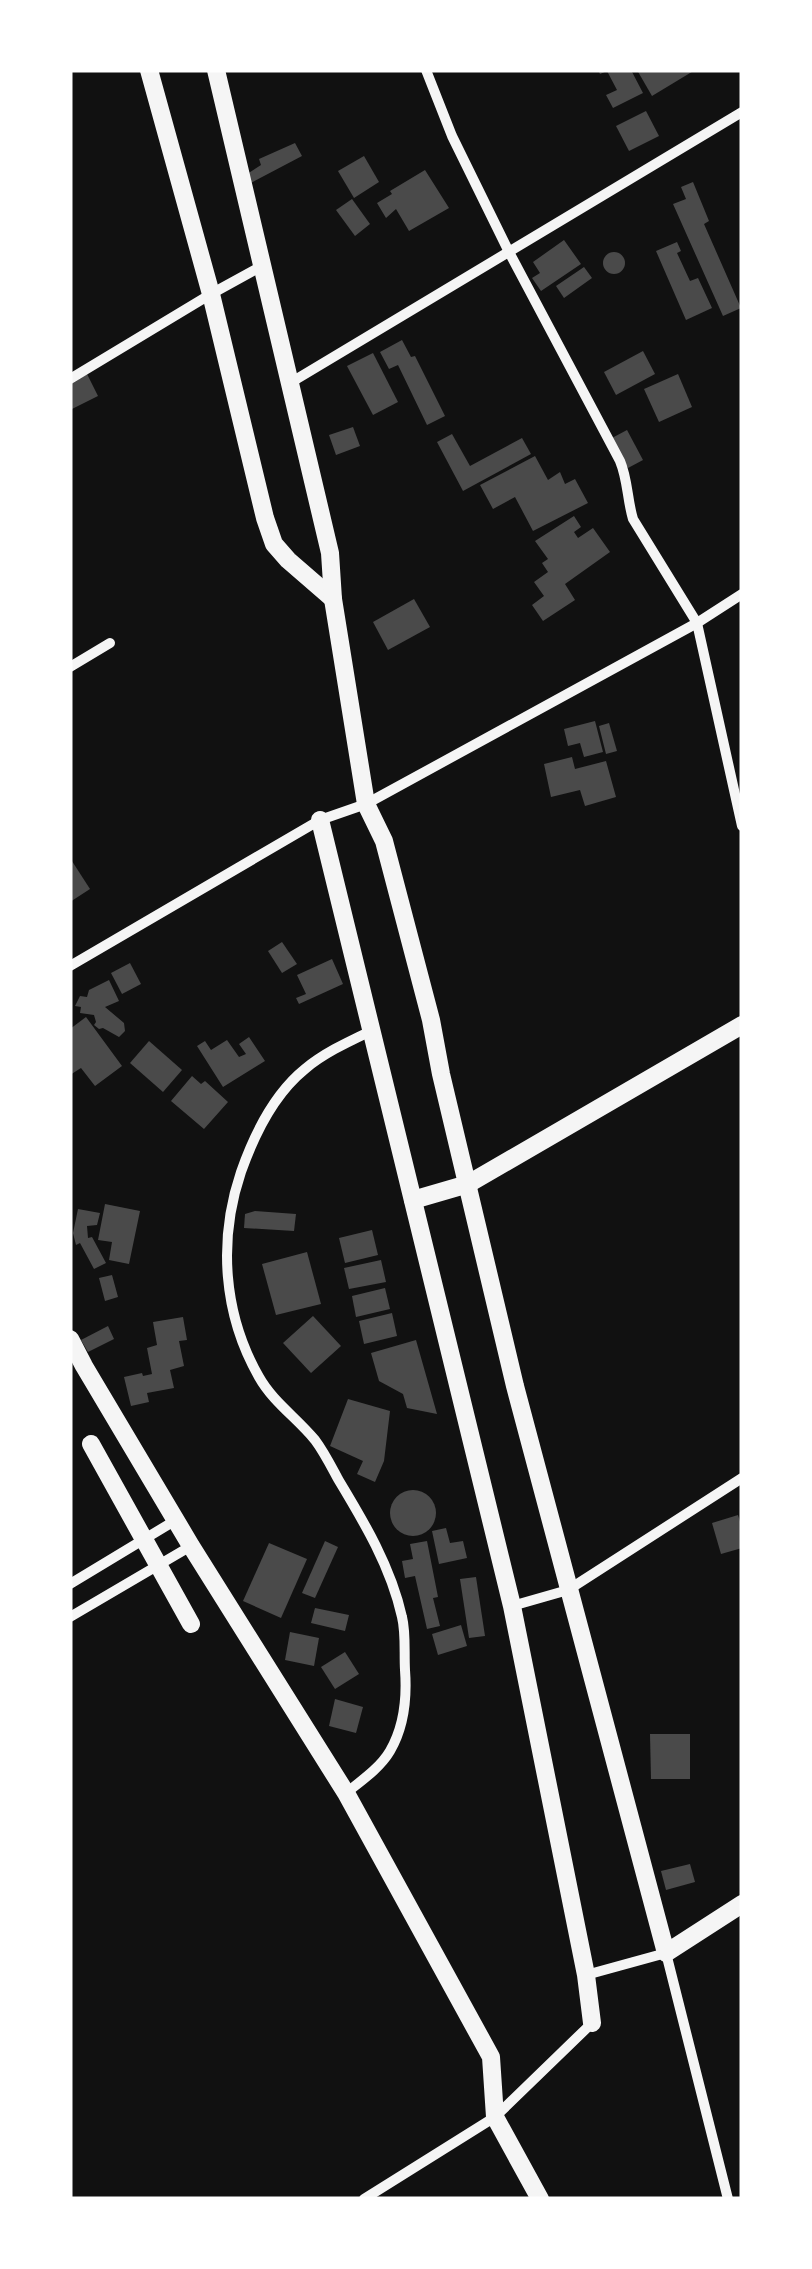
<svg xmlns="http://www.w3.org/2000/svg" width="812" height="2269" viewBox="0 0 812 2269" font-family="'Fira Sans Condensed',sans-serif">
  <style>
    .building { fill: #4a4a4a }
    .lines { fill: none; stroke-linecap: round; stroke-linejoin: round }
    .minor { stroke: #f5f5f5; stroke-width: 10 }
    .tertiary { stroke: #f5f5f5; stroke-width: 18 }
  </style>
  <rect width="100%" height="100%" fill="#111"/>
  <!-- building -->
  <g class="building">
    <polygon points="598,70 631,70 643,93 613,108 606,95 617,90 607,71 600,74"/>
    <polygon points="637,70 695,70 652,96"/>
    <polygon points="646,111 659,136 629,151 616,126"/>
    <polygon points="295,143 302,156 249,184 244,176 261,165 259,159"/>
    <polygon points="364,156 379,182 354,198 338,171"/>
    <polygon points="425,170 449,208 409,231 396,209 386,218 377,203 392,194 390,191"/>
    <polygon points="693,182 709,221 704,224 741,308 723,316 673,204 686,199 681,187"/>
    <polygon points="352,199 370,224 355,236 336,210"/>
    <polygon points="564,240 581,264 541,291 532,278 540,273 533,262"/>
    <polygon points="677,242 681,251 677,253 690,281 698,278 712,308 686,320 656,251"/>
    <circle cx="614" cy="263" r="11"/>
    <polygon points="584,267 592,278 564,298 556,286"/>
    <polygon points="402,340 411,357 415,356 445,416 427,425 398,365 389,369 380,352"/>
    <polygon points="643,351 655,374 616,395 604,372"/>
    <polygon points="373,353 398,402 373,415 347,366"/>
    <polygon points="87,374 98,396 70,410 70,383"/>
    <polygon points="678,374 692,407 659,422 644,389"/>
    <polygon points="353,427 360,446 336,455 329,435"/>
    <polygon points="627,430 643,460 628,468 612,438"/>
    <polygon points="452,434 470,466 522,438 531,454 463,491 437,442"/>
    <polygon points="535,456 548,480 560,472 565,484 575,479 588,503 533,531 515,497 493,509 480,485"/>
    <polygon points="574,516 581,527 574,532 578,538 593,528 610,552 565,584 575,600 543,621 532,605 544,596 534,582 548,572 542,563 548,559 535,541"/>
    <polygon points="414,599 430,627 388,650 373,622"/>
    <polygon points="595,721 603,752 584,757 580,743 568,746 564,729"/>
    <polygon points="609,723 617,751 606,754 599,726"/>
    <polygon points="572,757 575,769 606,761 616,797 585,806 580,790 551,797 544,764"/>
    <polygon points="70,858 90,889 70,902"/>
    <polygon points="282,942 297,964 282,973 268,951"/>
    <polygon points="332,959 343,984 299,1004 296,998 306,994 297,975"/>
    <polygon points="130,963 141,984 122,994 111,973"/>
    <polygon points="109,980 119,1001 105,1007 124,1023 125,1031 119,1037 103,1028 99,1029 94,1025 96,1022 94,1015 80,1013 81,1007 75,1006 80,996 87,997 89,990"/>
    <polygon points="86,1017 122,1066 95,1086 81,1068 70,1075 70,1029"/>
    <polygon points="249,1037 265,1061 223,1087 197,1046 205,1041 211,1050 227,1040 239,1057 246,1054 239,1044"/>
    <polygon points="149,1041 182,1070 163,1092 130,1063"/>
    <polygon points="192,1076 201,1084 205,1081 228,1102 204,1129 171,1101"/>
    <polygon points="105,1204 140,1211 129,1264 109,1260 112,1242 98,1240"/>
    <polygon points="78,1209 100,1213 97,1225 87,1226 88,1238 92,1237 106,1263 94,1269 80,1243 76,1245 73,1233"/>
    <polygon points="255,1211 296,1214 294,1231 244,1228 245,1214"/>
    <polygon points="372,1230 378,1255 345,1263 339,1238"/>
    <polygon points="307,1252 321,1304 276,1315 262,1264"/>
    <polygon points="381,1260 386,1282 349,1289 344,1268"/>
    <polygon points="112,1275 118,1297 105,1301 99,1278"/>
    <polygon points="385,1288 390,1309 356,1317 352,1296"/>
    <polygon points="392,1313 397,1336 364,1344 359,1321"/>
    <polygon points="313,1316 341,1346 311,1373 283,1343"/>
    <polygon points="183,1317 187,1340 179,1341 184,1366 170,1370 174,1388 147,1393 149,1402 131,1406 124,1377 142,1373 143,1376 152,1374 147,1348 157,1345 153,1322"/>
    <polygon points="108,1326 114,1339 88,1352 81,1340"/>
    <polygon points="416,1340 437,1414 407,1408 403,1394 379,1381 371,1353"/>
    <polygon points="348,1399 390,1411 384,1461 375,1482 357,1474 363,1461 330,1446"/>
    <circle cx="413" cy="1513" r="23"/>
    <polygon points="738,1515 742,1528 742,1548 721,1554 712,1523"/>
    <polygon points="446,1528 450,1543 463,1541 467,1558 439,1564 432,1531"/>
    <polygon points="325,1541 338,1547 315,1598 302,1593"/>
    <polygon points="427,1541 438,1597 433,1598 440,1626 427,1629 415,1576 405,1578 402,1561 413,1559 410,1544"/>
    <polygon points="269,1543 307,1559 281,1618 243,1601"/>
    <polygon points="476,1577 485,1636 469,1638 460,1579"/>
    <polygon points="315,1608 349,1615 345,1631 311,1623"/>
    <polygon points="461,1625 467,1646 438,1655 432,1634"/>
    <polygon points="290,1632 319,1638 314,1666 285,1660"/>
    <polygon points="345,1652 359,1674 335,1689 321,1667"/>
    <polygon points="335,1699 363,1707 356,1733 329,1726"/>
    <polygon points="650,1734 690,1734 690,1779 651,1779"/>
    <polygon points="690,1864 695,1882 666,1890 661,1871"/>
  </g>
  <g class="lines">
    <!-- minor -->
    <g class="minor">
      <path d="M426 70 452 136 509 252 620 461C628 480 627 499 633 519L697 623 742 826"/>
      <polyline points="70,379 211,294 262,266"/>
      <polyline points="290,383 742,112"/>
      <polyline points="70,667 110,643"/>
      <polyline points="70,966 320,820 366,804 697,623 742,594"/>
      <polyline points="70,1584 176,1520"/>
      <polyline points="512,1606 568,1590 742,1478"/>
      <polyline points="70,1617 191,1546"/>
      <path d="M346 1793C361 1781 380 1768 390 1751 404 1727 407 1697 405 1670 404 1653 406 1633 402 1617 391 1567 364 1522 338 1479 331 1466 324 1452 315 1440 297 1418 273 1402 259 1377 223 1314 218 1240 241 1172 254 1135 274 1094 305 1069 324 1053 348 1042 371 1031"/>
      <polyline points="586,1975 666,1953 728,2199"/>
      <polyline points="364,2199 495,2117 592,2023"/>
    </g>
    <!-- tertiary -->
    <g class="tertiary">
      <polyline points="149,70 211,294 265,518 274,544 288,560 333,599"/>
      <polyline points="216,70 330,553 333,599 366,804 384,841 431,1020 441,1074 515,1386 666,1953 742,1904"/>
      <polyline points="320,820 512,1606 586,1975 592,2023"/>
      <polyline points="413,1200 468,1184 742,1025"/>
      <polyline points="70,1339 84,1366 191,1546 346,1793 491,2057 495,2117 540,2199"/>
      <polyline points="91,1444 191,1624"/>
    </g>
  </g>
  <!-- border -->
  <rect width="812" height="2269" fill="none" stroke="#ffffff" stroke-width="145"/>
</svg>
